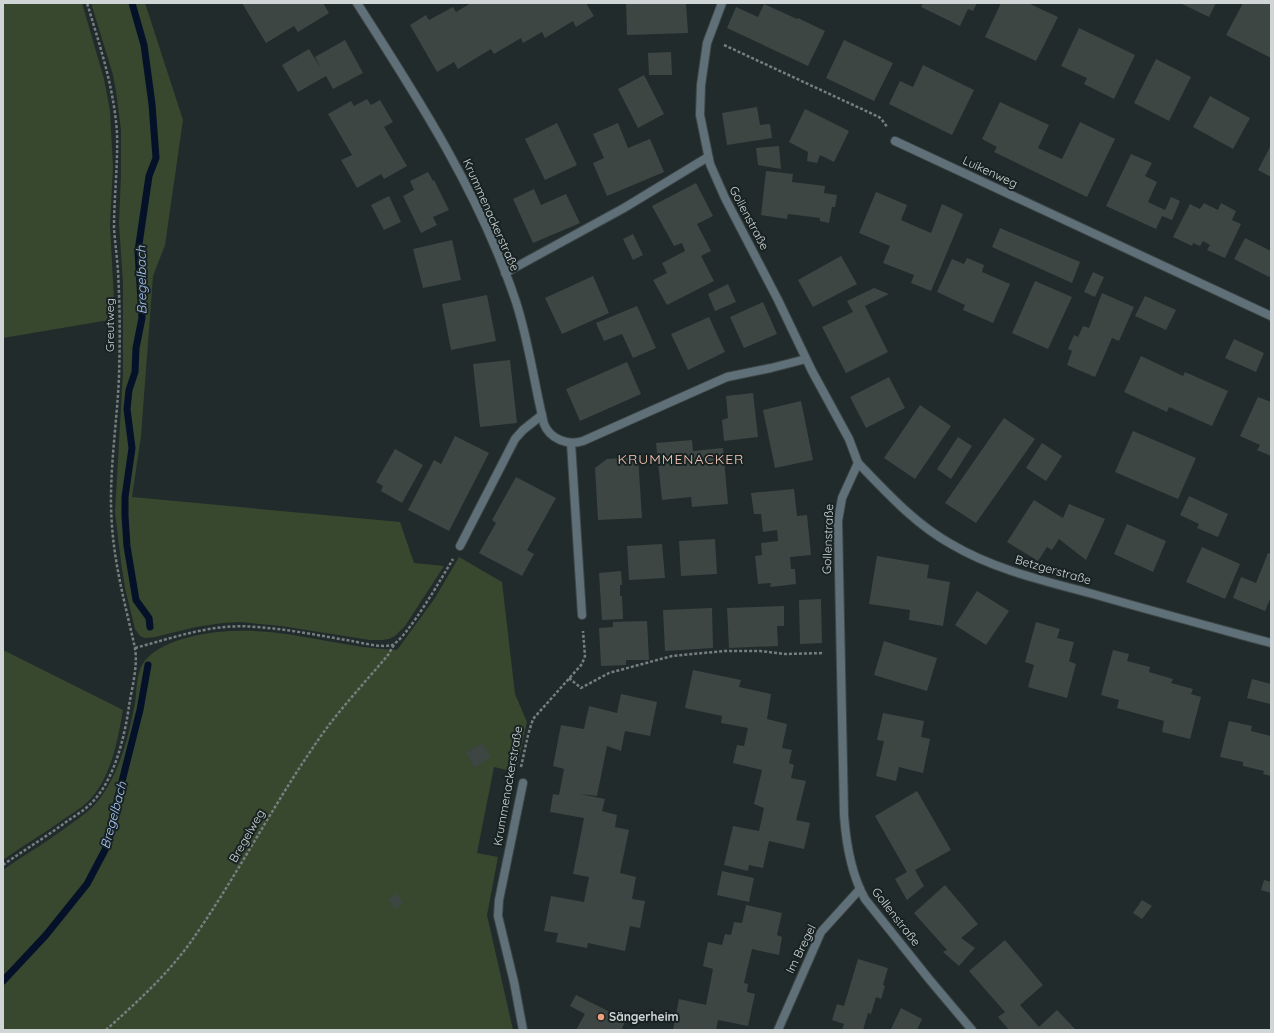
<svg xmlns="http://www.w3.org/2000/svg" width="1274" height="1033" viewBox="0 0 1274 1033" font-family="Quicksand,sans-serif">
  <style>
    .green { fill: #37482f }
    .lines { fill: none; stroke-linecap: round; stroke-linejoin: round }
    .stream { stroke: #051129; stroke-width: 7 }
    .building { fill: #3d4642 }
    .service-casing { stroke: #3d4647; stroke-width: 10 }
    .minor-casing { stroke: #3d4647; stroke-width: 10 }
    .path { stroke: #767e7f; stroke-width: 2.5; stroke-dasharray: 3 2; stroke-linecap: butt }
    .service { stroke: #607078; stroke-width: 8 }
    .minor { stroke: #607078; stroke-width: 8 }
    .poi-dot { fill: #f2a07e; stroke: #182222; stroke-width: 1.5 }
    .labels { text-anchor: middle; stroke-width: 4; stroke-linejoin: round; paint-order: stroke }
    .street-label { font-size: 12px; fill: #d0d6d6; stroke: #182222 }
    .poi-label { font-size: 12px; font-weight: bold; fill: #d0d6d6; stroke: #182222; text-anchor: start }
    .water-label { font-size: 13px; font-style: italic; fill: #a7c7fb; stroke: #182222 }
    .quarter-label { font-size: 14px; letter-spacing: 1px; fill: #f8c9b6; stroke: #182222 }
  </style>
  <rect width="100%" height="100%" fill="#212b2c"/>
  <!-- green -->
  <g class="green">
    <polygon points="3,3 82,3 104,79 110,111 113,167 110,225 115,319 3,338"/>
    <polygon points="91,3 145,3 183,120 165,245 153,276 141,436 132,497 400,522 414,563 444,566 405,626 395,636 389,639 382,640 370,640 281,626 239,622 223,623 196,627 155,637 145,638 140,636 135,629 125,588 121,562 115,512 123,373 123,283 119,223 121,175 121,130 116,91 113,75"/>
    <path d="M459 557 502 582 515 694 527 722 516 772 494 767 477 853 498 857 487 915 513 1030H3V870C24 855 47 842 68 826 81 817 94 808 103 794 121 768 129 734 135 703 137 691 136 676 142 665 156 640 206 632 232 631 287 628 342 648 397 650L435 598Z"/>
    <path d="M3 650 123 710C118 738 112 773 93 796 86 805 76 811 67 817 46 832 24 845 3 860Z"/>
  </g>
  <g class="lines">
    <!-- stream -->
    <g class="stream">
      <polyline points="132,3 144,45 152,104 156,158 149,176 138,251 142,318 136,348 135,372 129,390 127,409 132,448 125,497 125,516 127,546 136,600 149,618 150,627"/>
      <polyline points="3,981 46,935 87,884 105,850 113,827 115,809 140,710 148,665"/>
    </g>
  </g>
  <!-- building -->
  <g class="building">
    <polygon points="242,3 323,3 329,13 298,32 294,26 266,43"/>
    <polygon points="471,3 483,4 586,3 594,16 576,27 573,21 545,38 542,32 523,43 521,38 494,54 491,49 458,69 454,62 437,72 410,25 426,15 429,20 453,7 456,12"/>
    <polygon points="626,3 686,3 688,33 627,35"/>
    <polygon points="923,3 977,3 973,11 968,9 960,26 921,7"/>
    <polygon points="1001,3 1028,3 1058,17 1036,61 985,37"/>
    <polygon points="1180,3 1216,3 1209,17"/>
    <polygon points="1243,3 1271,3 1271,58 1226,35"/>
    <polygon points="764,4 797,19 798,18 825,31 808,66 727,28 736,7 758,17"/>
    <polygon points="1079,28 1135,55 1114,99 1084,84 1087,78 1061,66"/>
    <polygon points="345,40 363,73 333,89 326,76 298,92 282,65 309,49 321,69 315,57"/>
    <polygon points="844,40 893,63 874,101 826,78"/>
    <polygon points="671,52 672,75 649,75 648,53"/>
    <polygon points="1156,59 1191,77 1169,121 1134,103"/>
    <polygon points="923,65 974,90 952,135 889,104 900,81 913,87"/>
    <polygon points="644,75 664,114 638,128 618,89"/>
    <polygon points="1210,96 1250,118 1233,149 1193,127"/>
    <polygon points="367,99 371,105 380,100 393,122 384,127 407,166 384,179 381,174 357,188 341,160 352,155 328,114 351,101 354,106"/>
    <polygon points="1000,102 1049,125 1038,148 1062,159 1080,122 1115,139 1087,197 994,152 997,147 982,139"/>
    <polygon points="757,107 760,125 770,124 772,138 727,145 722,113"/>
    <polygon points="805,109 849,131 834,162 820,155 817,163 807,161 808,152 789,142"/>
    <polygon points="557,123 577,165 545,180 525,139"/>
    <polygon points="618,123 628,148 650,139 664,172 607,196 593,163 604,158 593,134"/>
    <polygon points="1271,145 1271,177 1258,170"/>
    <polygon points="779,146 781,169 758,165 756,148"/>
    <polygon points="1131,154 1152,163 1145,176 1157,182 1148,202 1165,210 1171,197 1180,201 1172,220 1162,216 1156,229 1106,206"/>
    <polygon points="766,171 793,174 792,182 825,186 824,193 837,195 835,207 832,207 829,223 820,221 820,218 788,214 787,219 761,215"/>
    <polygon points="428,172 433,181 434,180 449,210 433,217 437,225 421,233 403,196 414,190 410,181"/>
    <polygon points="696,183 713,216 697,224 711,251 701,256 714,281 667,305 653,280 667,273 662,263 685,251 682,243 674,246 652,206"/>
    <polygon points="534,189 541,205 566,194 580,223 533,243 513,199"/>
    <polygon points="876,192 907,205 901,220 931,233 942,204 963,214 931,291 911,283 914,275 883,263 890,246 859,233"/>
    <polygon points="389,196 401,222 384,230 371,205"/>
    <polygon points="1204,203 1218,210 1221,203 1236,211 1232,220 1241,224 1225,258 1207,250 1210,245 1203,241 1200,246 1193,243 1192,246 1173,237 1190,204 1200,209"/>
    <polygon points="1000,228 1080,262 1072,283 992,247"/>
    <polygon points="633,234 643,255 633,260 623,239"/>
    <polygon points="1245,238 1271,251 1271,274 1269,277 1234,259"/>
    <polygon points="452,240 461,280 423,288 413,249"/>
    <polygon points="841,256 857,284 813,307 798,280"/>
    <polygon points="967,258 984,265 982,272 1010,284 993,323 963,310 965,305 937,292 952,259 964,264"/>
    <polygon points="1093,272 1104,277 1095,297 1084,292"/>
    <polygon points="593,276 609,313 562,334 545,298"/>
    <polygon points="1035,281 1072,297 1048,349 1012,333"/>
    <polygon points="728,284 736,302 715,311 708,294"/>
    <polygon points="874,288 889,294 865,306 888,352 846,373 822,327 853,312 847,301"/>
    <polygon points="1102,293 1134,307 1119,341 1112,338 1095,377 1067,365 1072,351 1068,349 1074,335 1078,337 1083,326 1089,328"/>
    <polygon points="487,295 496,341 451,350 442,304"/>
    <polygon points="1145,296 1176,310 1166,330 1135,316"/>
    <polygon points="763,302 777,334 744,348 730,317"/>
    <polygon points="637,306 656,348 633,358 622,334 604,341 596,323"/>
    <polygon points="709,317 725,352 688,370 671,334"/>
    <polygon points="1234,339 1264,353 1256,372 1225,358"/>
    <polygon points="1141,356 1183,376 1185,372 1228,391 1212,426 1169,407 1167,412 1124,392"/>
    <polygon points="510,360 517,423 480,427 473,364"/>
    <polygon points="627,362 641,394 580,421 566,389"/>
    <polygon points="889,377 905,408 866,428 850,397"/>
    <polygon points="753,393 758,437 724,441 722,420 728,418 726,396"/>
    <polygon points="1258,397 1271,402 1271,456 1257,450 1260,445 1240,436"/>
    <polygon points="801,401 813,460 775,468 763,410"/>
    <polygon points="920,405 951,426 915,479 884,458"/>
    <polygon points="1004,418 1035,439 976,523 945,503"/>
    <polygon points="1133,431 1196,458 1178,499 1115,472"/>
    <polygon points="455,436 489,453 449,531 408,510 434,460 441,464"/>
    <polygon points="958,437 972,446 951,479 937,469"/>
    <polygon points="692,440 693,451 723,448 728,504 692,507 691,497 662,500 656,443"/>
    <polygon points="1042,443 1062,456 1046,481 1026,468"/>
    <polygon points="395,449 423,465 402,503 381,491 383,486 376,482"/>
    <polygon points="638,457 642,518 598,520 595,468 607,459"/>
    <polygon points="516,477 556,498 527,550 534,554 522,576 479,553 496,523 492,520"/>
    <polygon points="794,489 797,516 807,515 811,555 790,557 791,569 795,569 796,584 770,587 771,583 758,584 755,556 762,555 761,543 778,541 777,530 763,532 761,514 754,514 751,493"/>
    <polygon points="1189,496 1228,514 1218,537 1197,528 1199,524 1180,515"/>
    <polygon points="1034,500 1063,518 1069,504 1105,519 1086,560 1059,539 1052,550 1047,547 1038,561 1007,542"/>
    <polygon points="1127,524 1166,541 1153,572 1114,554"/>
    <polygon points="715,539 717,574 681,576 679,541"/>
    <polygon points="662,544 665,578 629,580 627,546"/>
    <polygon points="1202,547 1240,564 1225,599 1186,582"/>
    <polygon points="1268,553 1271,554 1271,599 1270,599 1265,611 1233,598 1241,577 1256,583"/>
    <polygon points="877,556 929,565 927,578 950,582 943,626 909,620 910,610 869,604"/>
    <polygon points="621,571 622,585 620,585 620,596 622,596 623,619 602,620 599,573"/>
    <polygon points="977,591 1009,611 986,645 955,625"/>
    <polygon points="821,599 822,643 800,644 799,600"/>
    <polygon points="784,606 784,626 777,626 778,646 729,648 727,608"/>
    <polygon points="712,608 713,648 665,651 663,610"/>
    <polygon points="647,621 649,660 626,660 626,665 601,666 599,628 613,627 613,622"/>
    <polygon points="1036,622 1060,629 1057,638 1074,642 1069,661 1076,664 1067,698 1028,687 1034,665 1025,662"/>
    <polygon points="884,641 937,658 927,691 874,675"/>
    <polygon points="1113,650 1129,654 1127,661 1150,667 1149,672 1173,679 1171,683 1193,689 1191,694 1201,697 1190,739 1162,732 1164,721 1117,708 1119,700 1101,695"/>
    <polygon points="693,670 741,680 739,687 771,694 767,719 787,724 782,748 792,750 789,763 794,765 791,778 806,781 796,820 810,823 804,849 769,841 763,868 749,865 748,871 724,865 733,826 759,831 764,808 754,804 762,770 733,763 737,745 744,746 748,728 721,723 722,716 685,708"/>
    <polygon points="1252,679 1271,684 1270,704 1247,698"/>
    <polygon points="621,694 657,702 650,736 625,731 621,751 607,746 597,796 580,794 605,799 602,811 617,815 615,827 629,830 620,873 636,877 632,899 645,901 640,928 630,926 625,951 588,943 587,948 556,942 558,933 544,931 551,896 584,902 589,877 573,874 584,818 550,812 553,794 559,795 564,769 553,766 561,725 584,729 589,706 617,713"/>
    <polygon points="883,713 924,721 921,737 930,739 923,773 899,767 896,781 876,776 884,741 877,740"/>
    <polygon points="1229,721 1252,726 1251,731 1271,736 1271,776 1263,774 1264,771 1243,766 1243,762 1220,757"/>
    <polygon points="482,743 491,757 475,768 466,753"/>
    <polygon points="917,791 951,850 915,870 924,886 907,900 895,879 907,872 875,816"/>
    <polygon points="722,871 754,878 749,902 717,895"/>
    <polygon points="1264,880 1271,882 1271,893 1261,890"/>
    <polygon points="945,885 978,924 961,938 975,948 959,966 943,952 947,950 914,913"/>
    <polygon points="396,893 403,903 396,909 388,899"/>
    <polygon points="1142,900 1152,906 1142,919 1133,913"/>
    <polygon points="746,905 782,913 777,935 782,937 779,955 752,949 744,983 748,984 747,992 755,994 748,1026 718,1020 716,1030 673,1030 679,999 706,1005 713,969 703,966 708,942 722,945 725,934 731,935 734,922 742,923"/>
    <polygon points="1005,940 1043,985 1020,1005 1039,1027 1057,1010 1076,1030 1009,1030 998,1017 1005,1012 969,971"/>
    <polygon points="858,959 888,968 883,985 885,986 881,999 876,997 871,1014 868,1013 863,1030 842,1030 844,1024 832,1020 837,1004 844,1006"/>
    <polygon points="576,995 626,1020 621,1030 576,1030 585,1014 570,1006"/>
    <polygon points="901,1008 922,1019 917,1030 891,1029"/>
  </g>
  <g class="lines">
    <defs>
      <g id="service">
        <polyline points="505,273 624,208 708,157"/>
        <polyline points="571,443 582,615"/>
      </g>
      <g id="minor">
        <path d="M357 3C418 98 480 194 516 302 529 342 534 383 544 424 550 439 568 446 583 441L727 377 771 368 806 359"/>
        <path d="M722 3 707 43 701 85 700 115 710 164 725 198 778 300 812 371 849 439 858 463 842 498 838 521 844 815C846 843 851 874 865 899L929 979 972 1030"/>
        <polyline points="895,141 1271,316"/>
        <path d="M858 463C886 492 915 524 951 544 995 570 1045 581 1093 594 1152 611 1212 627 1271 643"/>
        <polyline points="460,546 515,439 523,430 542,415"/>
        <polyline points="523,1030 514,982 498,916 499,900 523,783"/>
        <polyline points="778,1030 821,932 860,889"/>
      </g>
    </defs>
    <!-- service casing -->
    <use href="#service" class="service-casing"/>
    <!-- minor casing -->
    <use href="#minor" class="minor-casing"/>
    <!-- path -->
    <g class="path">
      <polyline points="724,45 879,117 882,120 888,128"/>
      <path d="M135 648C176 637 213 623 256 627 289 629 321 636 352 641 363 643 381 648 392 645 406 640 444 574 453 559"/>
      <polyline points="569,678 581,688 609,673 672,656 724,651 760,651 785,654 824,653"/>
      <polyline points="521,767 528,735 533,719 582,664 585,656 583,631"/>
      <path d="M3 865C24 850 46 837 66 822 76 815 87 809 95 799 115 777 125 735 129 706 132 687 138 667 135 648 126 608 115 568 112 526 108 476 117 426 119 376 120 341 120 306 118 271 117 257 115 243 114 228 114 197 118 165 117 133 114 88 100 46 87 3"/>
      <path d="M106 1030C136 1003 166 976 190 943 234 881 269 812 312 749 334 715 362 686 388 655L395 643"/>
    </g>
    <!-- service -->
    <use href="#service" class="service"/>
    <!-- minor -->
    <use href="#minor" class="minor"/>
  </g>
  <!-- markers -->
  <circle class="poi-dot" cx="601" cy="1017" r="4"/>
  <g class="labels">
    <!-- street labels -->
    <g class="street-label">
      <text transform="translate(990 172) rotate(25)" y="4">Luikenweg</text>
      <text transform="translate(491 215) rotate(66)" y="4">Krummenackerstraße</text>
      <text transform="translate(749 218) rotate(62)" y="4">Gollenstraße</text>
      <text transform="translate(110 325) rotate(-90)" y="4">Greutweg</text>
      <text transform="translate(828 539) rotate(-88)" y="4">Gollenstraße</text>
      <text transform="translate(1053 570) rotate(16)" y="4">Betzgerstraße</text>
      <text transform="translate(508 786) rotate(-80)" y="4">Krummenackerstraße</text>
      <text transform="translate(247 836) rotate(-60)" y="4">Bregelweg</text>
      <text transform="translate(896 917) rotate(52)" y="4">Gollenstraße</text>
      <text transform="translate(801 949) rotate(-64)" y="4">Im Bregel</text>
    </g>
    <!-- poi labels -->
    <g class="poi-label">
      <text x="609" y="1021">Sängerheim</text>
    </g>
    <!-- water labels -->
    <g class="water-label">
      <text transform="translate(141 280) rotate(-91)" y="5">Bregelbach</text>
      <text transform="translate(113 815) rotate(-75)" y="5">Bregelbach</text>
    </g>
    <!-- quarter labels -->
    <g class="quarter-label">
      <text x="681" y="464">KRUMMENACKER</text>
    </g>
  </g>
  <!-- border -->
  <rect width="1274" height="1033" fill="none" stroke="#d0d6d6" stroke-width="8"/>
</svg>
